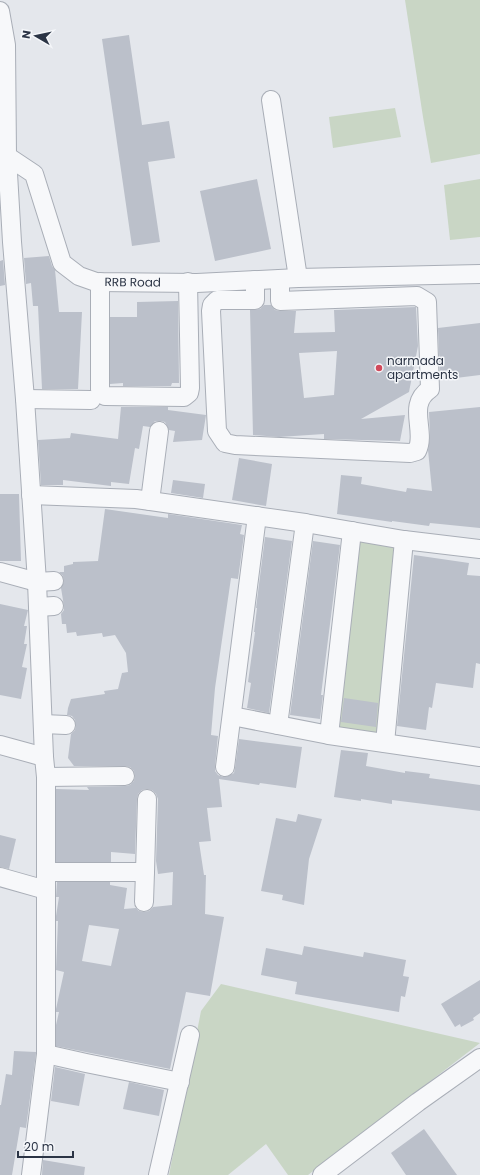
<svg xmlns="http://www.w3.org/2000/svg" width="480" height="1175" viewBox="0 0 480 1175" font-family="Poppins,sans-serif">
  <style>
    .green { fill: #c9d6c5 }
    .building { fill: #bbc0ca; fill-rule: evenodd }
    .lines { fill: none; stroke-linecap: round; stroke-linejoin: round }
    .street-casing { stroke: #a9aeb7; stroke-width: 20 }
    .street { stroke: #f7f8fa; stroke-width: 18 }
    .poi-dot { fill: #d1495b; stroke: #f4f6f9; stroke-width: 1.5 }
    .labels { text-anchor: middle; stroke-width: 3; stroke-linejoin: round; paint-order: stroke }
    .street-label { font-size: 12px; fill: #2b3445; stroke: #f4f6f9 }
    .poi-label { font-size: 12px; fill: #2b3445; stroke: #f4f6f9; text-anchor: start }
  </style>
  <rect width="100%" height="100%" fill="#e4e7ec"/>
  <!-- green -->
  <g class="green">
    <polygon points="405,0 480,0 480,154 431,163 423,117"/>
    <polygon points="395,108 401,137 333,148 329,117"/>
    <polygon points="480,179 480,237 450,240 444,185"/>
    <polygon points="352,531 404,540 385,743 329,735"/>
    <polygon points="221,984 480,1043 308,1175 288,1175 266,1144 228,1175 169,1175 201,1011"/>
  </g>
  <!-- building -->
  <g class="building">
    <polygon points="129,35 142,125 169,121 175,158 148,162 160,242 132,246 102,39"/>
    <polygon points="257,179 271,249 215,261 200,191"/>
    <polygon points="49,256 52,266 55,270 59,312 82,312 78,389 42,389 38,306 33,306 31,283 26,284 24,258"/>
    <polygon points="3,260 5,285 0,286 0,261"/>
    <polygon points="178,301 179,383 172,383 171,386 123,386 123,383 110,384 110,317 137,317 137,302"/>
    <path d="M264 305H271L275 310 280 311H296L294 333 335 332 334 310 416 307 418 346 409 392 361 419 405 415 400 441 324 439V434L279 437 253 435 250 310 260 309ZM337 351 334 395 304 398 299 353Z"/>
    <polygon points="480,323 480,375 448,379 447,370 440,374 438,328"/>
    <polygon points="121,407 168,407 168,410 206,415 202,440 173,442 175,431 169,430 165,422 160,421 155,421 150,427 143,426 139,449 135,448 129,484 111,482 111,486 63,480 63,485 41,485 38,440 70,438 71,433 118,439"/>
    <polygon points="480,407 480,528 430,523 429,526 392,521 392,522 337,514 341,475 362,477 361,484 406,492 407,488 432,491 428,450 430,436 429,412"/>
    <polygon points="239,458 272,464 266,506 232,500"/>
    <polygon points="173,480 205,484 203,498 171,493"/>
    <polygon points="0,494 19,494 21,561 0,561"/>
    <path d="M105 509 168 518V514L242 525 240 534 244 535 238 579 231 578 215 688 211 735 218 736 215 766V771L218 775 223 777 229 776 234 773 235 768 239 739 302 747 296 788 260 783 259 785 219 779 222 807 207 808 211 841 199 842 204 875H206L205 914 224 917 210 996 186 992 170 1069 56 1046V1025L59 1012H56V1009L64 972 56 970 58 921H56V916L59 897H56L57 882H110V885L127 888 124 909 136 908 139 911 144 912 149 911 153 907 172 905 173 872 158 874 156 861 158 799 156 794 152 790 147 789 142 790 138 794 137 798 135 854 111 852V862H56V789L89 790 87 787 126 786 130 785 134 781 135 776 134 771 130 767 125 766H74L68 758 71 734 75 730 76 725 75 720 72 716 67 715 68 708 71 699 105 694 104 691 118 689 122 673 128 672 126 653 115 635 103 637 102 633 77 636 76 632 67 633 66 624H62L61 614 64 610V606L61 588 64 581 63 576 59 572H64V566L73 564V562L98 561ZM89 925 119 929 111 966 82 961Z"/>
    <polygon points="265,537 292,541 269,713 247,708 251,683 248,682 255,632 254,632 257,608 256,608"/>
    <polygon points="313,541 340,545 321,695 323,695 320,719 290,715"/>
    <polygon points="414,555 469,563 467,575 480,576 480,664 476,663 473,688 436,683 432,708 429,707 426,730 397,726"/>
    <polygon points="0,604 28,610 24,626 27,626 24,644 27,644 22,667 27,668 21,699 0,695"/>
    <polygon points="344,698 378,703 376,727 341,722"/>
    <polygon points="341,750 368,753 366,766 405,773 405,771 430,774 429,778 480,785 480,811 392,800 392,804 361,799 361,801 334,797"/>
    <polygon points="298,814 322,819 309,859 304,905 282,900 283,895 261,891 276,818 296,822"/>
    <polygon points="0,835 16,839 9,869 0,867"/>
    <polygon points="304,946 363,957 364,952 406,960 403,976 409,977 405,997 401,996 399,1012 295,994 297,982 261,975 266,948 302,955"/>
    <polygon points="480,980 480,1013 473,1018 474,1020 461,1027 460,1024 455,1027 441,1004"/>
    <polygon points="14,1051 36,1052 36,1053 26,1128 20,1127 12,1175 0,1175 0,1105 1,1105 6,1074 12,1075"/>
    <polygon points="55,1067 85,1074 79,1106 51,1101"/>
    <polygon points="129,1082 164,1090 159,1116 123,1109"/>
    <polygon points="424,1129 457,1175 406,1175 391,1153"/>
    <polygon points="43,1160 85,1167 84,1175 42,1175"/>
  </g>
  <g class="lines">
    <defs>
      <g id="street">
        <polyline points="0,11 6,45 7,156 12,242 25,399 37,582 44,757 46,777 46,1054 31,1175"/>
        <polyline points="271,100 298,278"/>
        <path id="s1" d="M7 156 34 174 62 263 79 276 96 282 197 283 298 278 480 274"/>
        <path d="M255 280V300H217L212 305 211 311 217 431 225 443 235 445 410 453 417 451C427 431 406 405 430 389L427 302 417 296 280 301V279"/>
        <polyline points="100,282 100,389 101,394 105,396 184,397 189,393 190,388 188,282"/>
        <polyline points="25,399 91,400"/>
        <polyline points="31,495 136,499 305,523 404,540 480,549"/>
        <polyline points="150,501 159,431"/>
        <polyline points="0,572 37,582 54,581"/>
        <polyline points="38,607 54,606"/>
        <polyline points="232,716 329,735 480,757"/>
        <polyline points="43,724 66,725"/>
        <polyline points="278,725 305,523"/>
        <polyline points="329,735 352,531"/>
        <polyline points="385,743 404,540"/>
        <polyline points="0,745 44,757"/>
        <polyline points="225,767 257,516"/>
        <polyline points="46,777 125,776"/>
        <polyline points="46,872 145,872 147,799"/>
        <polyline points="0,877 46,890"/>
        <polyline points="144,902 145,872"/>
        <polyline points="46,1054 86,1063 180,1082"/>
        <polyline points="158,1175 190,1035"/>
        <polyline points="322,1175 418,1102 480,1058"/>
      </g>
    </defs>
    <!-- street casing -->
    <use href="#street" class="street-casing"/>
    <!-- street -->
    <use href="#street" class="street"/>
  </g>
  <!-- markers -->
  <circle class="poi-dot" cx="379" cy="368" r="4"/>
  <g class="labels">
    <!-- street labels -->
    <g class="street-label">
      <text dy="4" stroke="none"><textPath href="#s1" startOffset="202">RRB Road</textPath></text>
    </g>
    <!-- poi labels -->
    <g class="poi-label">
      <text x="387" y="365">narmada<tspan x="387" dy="14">apartments</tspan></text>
    </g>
  </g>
  <!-- north arrow -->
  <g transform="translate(36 36) rotate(279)" stroke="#f4f6f9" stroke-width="3" paint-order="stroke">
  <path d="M0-3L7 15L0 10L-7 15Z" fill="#2b3445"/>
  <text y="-6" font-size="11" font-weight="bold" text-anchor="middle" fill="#2b3445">N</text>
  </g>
  <!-- scale -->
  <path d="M18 1151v6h55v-6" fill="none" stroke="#2b3445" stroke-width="2"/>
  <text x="24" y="1151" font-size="12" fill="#2b3445" stroke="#f4f6f9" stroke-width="3" paint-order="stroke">20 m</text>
</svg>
